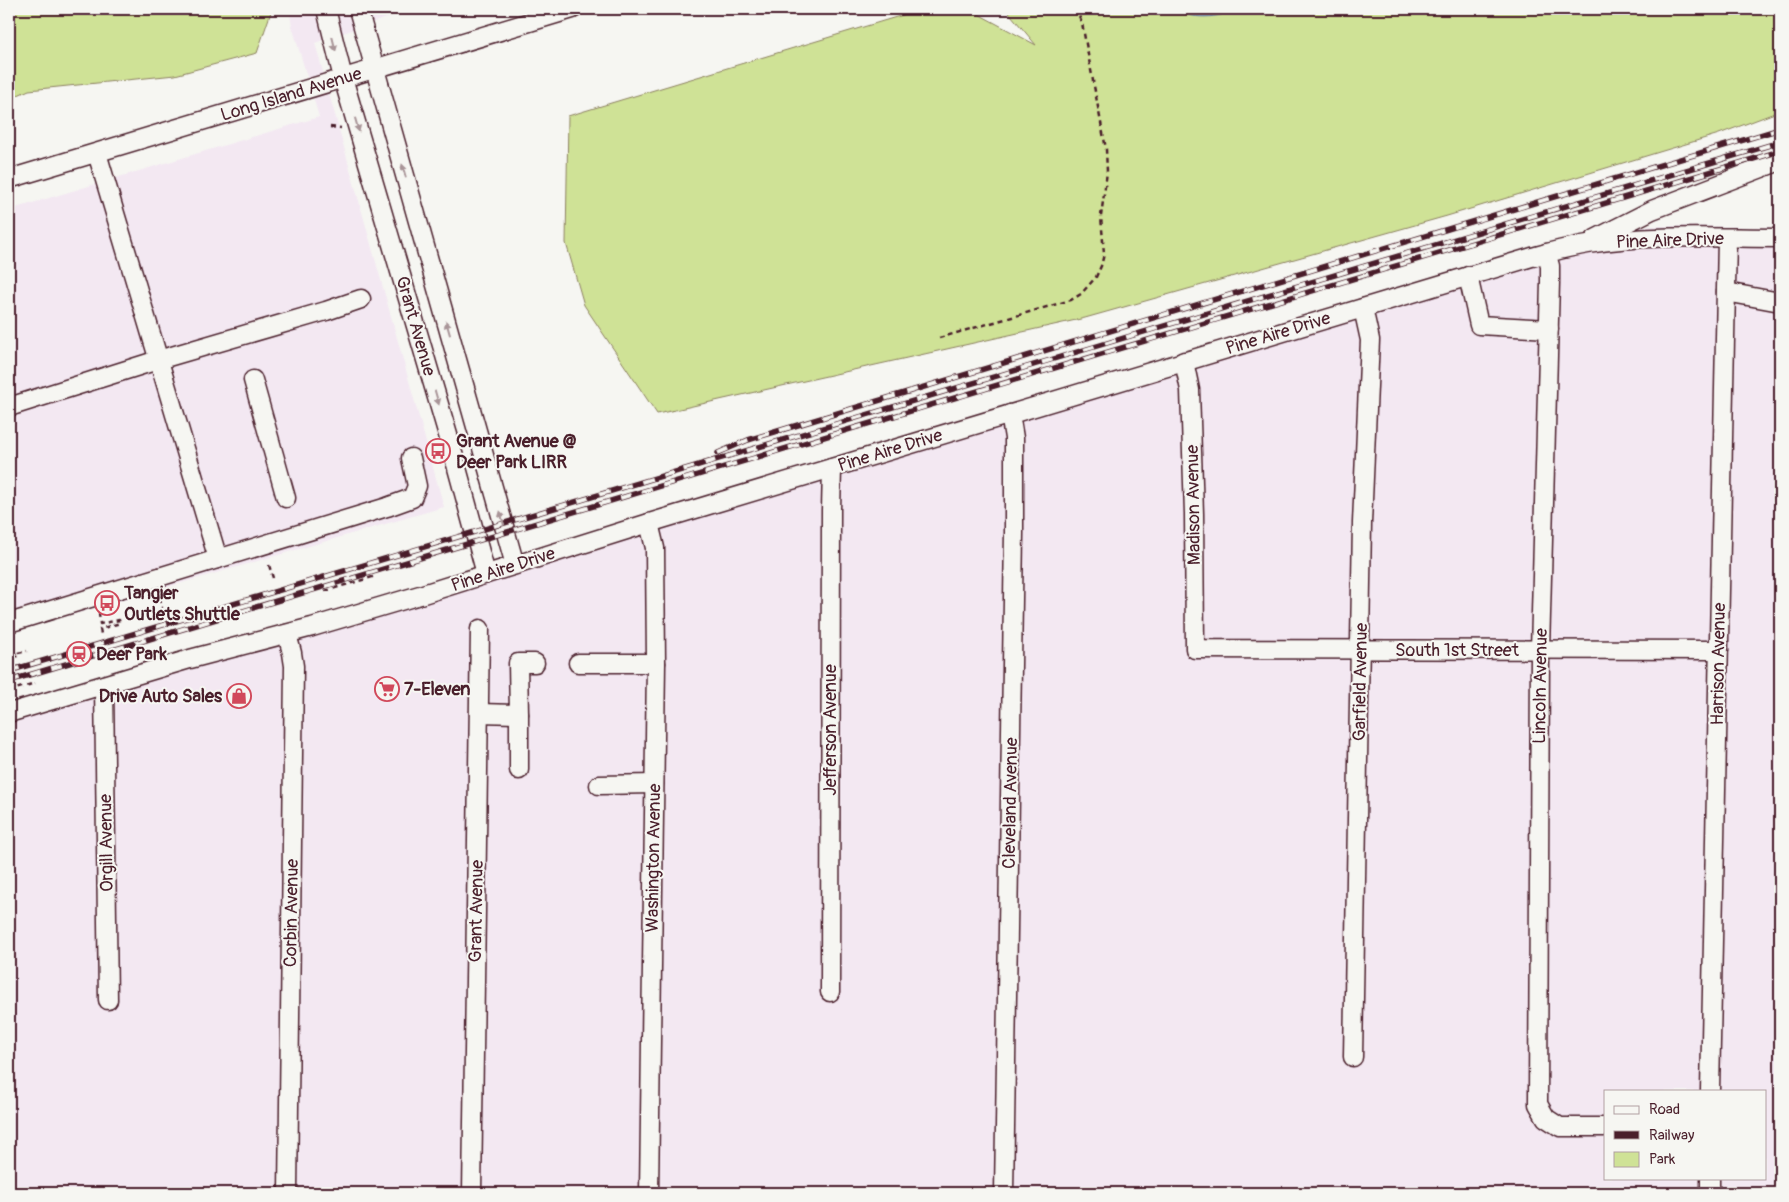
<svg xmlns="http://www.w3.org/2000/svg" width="1789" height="1202" viewBox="0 0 1789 1202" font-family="Pangolin,sans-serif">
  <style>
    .built { fill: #f3e8f2; fill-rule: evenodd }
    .green { fill: #cfe296; stroke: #8c8060 }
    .water { fill: #8dbfe9; stroke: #727f9d }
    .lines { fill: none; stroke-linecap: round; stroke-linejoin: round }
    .minor-casing { stroke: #4a1f2b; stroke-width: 21 }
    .path { stroke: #4a1f2b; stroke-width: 2.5; stroke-dasharray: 5 4; stroke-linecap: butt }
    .minor { stroke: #f6f6f2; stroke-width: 18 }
    .rail-casing { stroke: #4a1f2b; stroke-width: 5.5 }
    .rail { stroke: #f6f6f2; stroke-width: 4; stroke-dasharray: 11; stroke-linecap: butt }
    .oneway { fill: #a99598 }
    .labels { text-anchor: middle; stroke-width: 4; stroke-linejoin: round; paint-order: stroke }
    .street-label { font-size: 18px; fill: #4a1f2b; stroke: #f6f6f2 }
    .poi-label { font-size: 18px; font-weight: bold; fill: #4a1f2b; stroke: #f6f6f2; text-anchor: start }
  </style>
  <rect width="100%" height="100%" fill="#f6f6f2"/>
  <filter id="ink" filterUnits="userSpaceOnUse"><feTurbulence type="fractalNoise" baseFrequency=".02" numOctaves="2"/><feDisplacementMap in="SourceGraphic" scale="10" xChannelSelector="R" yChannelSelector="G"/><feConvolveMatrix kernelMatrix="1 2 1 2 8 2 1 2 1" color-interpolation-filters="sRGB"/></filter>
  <g filter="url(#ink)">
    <!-- built -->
    <g class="built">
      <polygon points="289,9 417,9 374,22 315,43 444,507 9,633 9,210 319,117 292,26"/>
      <path d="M1637 226 1780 227V1193H9V713ZM1605 1091H1765V1178H1605Z"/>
    </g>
    <!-- green -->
    <g class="green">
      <polygon points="9,9 272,9 257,53 175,75 29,90 9,99"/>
      <polygon points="923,9 969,9 1036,45 1006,9 1780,9 1780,111 1719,134 1447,216 1085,318 657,414 584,305 566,243 568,116"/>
    </g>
    <!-- water -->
    <path class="water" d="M1174 9H1236C1219 19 1191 20 1174 9Z"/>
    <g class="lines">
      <defs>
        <g id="minor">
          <polyline points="326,9 343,78 448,435 486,574"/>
          <polyline points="358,9 515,565"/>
          <polyline points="97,153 218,559"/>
          <polyline points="9,179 573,9"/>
          <polyline points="1595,239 1652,210 1780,161"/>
          <polyline points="1546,253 1550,266 1550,282 1540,650 1538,1104 1546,1118 1560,1127 1605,1127"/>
          <polyline points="1468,276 1479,325 1549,329"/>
          <polyline points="1726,292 1780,302"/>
          <polyline points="1184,361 1190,390 1194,514 1195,649 1719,650"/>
          <polyline points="253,380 286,498"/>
          <polyline points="9,407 158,360 326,311 361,299"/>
          <polyline points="649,523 655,548 656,663 649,1193"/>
          <polyline points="9,623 387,507 412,498 417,486 411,458"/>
          <polyline points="287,634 292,653 294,666 288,1193"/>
          <polyline points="578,663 656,663"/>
          <polyline points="104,685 108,1000"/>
          <path d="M9 713 190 659 312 627 420 595 649 523 1532 257C1551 252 1569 247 1588 244 1651 234 1717 238 1780 238"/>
          <polyline points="479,713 519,714 518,663 535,663"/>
          <polyline points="519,714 519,770"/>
          <polyline points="599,785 654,784"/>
          <polyline points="830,992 831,510 832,468"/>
          <polyline points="1353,1057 1362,523 1370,340 1363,308"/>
          <polyline points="1710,1091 1727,238"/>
          <polyline points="1710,1178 1710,1193"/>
          <polyline points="472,1193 480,629"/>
          <polyline points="1004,1193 1014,533 1014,438 1010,414"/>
        </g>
      </defs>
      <!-- minor casing -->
      <use href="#minor" class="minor-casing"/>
      <!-- path -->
      <g class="path">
        <polyline points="330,127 341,128"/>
        <polyline points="939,338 1071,300 1081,294 1096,277 1101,266 1104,254 1101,216 1107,172 1106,149 1082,23 1076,9"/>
        <polyline points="269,565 273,578"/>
        <polyline points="325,591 376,576"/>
        <polyline points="160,598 162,608"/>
        <polyline points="99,613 100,624 119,620 120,623 100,629 101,634"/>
        <polyline points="15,653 17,659"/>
        <polyline points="9,655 27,651"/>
        <polyline points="9,691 35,683"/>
      </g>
      <!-- minor -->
      <use href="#minor" class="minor"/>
      <defs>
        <g id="rail">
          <polyline points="718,453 748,440 778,431 1780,129"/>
          <polyline points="9,671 1780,142"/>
          <polyline points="9,681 1780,151"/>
        </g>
      </defs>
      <!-- rail casing -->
      <use href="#rail" class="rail-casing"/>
      <!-- rail -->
      <use href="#rail" class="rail"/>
    </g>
    <!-- one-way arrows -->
    <defs><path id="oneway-solid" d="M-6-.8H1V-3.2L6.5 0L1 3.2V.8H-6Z" transform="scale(1.25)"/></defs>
    <g class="oneway">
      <use href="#oneway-solid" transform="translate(334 44) rotate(76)"/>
      <use href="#oneway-solid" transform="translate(357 125) rotate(74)"/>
      <use href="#oneway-solid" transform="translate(404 171) rotate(-106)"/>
      <use href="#oneway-solid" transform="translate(448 328) rotate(-106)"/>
      <use href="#oneway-solid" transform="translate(437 398) rotate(74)"/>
      <use href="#oneway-solid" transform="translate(502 518) rotate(-105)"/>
    </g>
  </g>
  <!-- icons -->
  <defs>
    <symbol id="bus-ring" viewBox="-11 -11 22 22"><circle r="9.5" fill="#f6f6f2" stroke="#d1495b" stroke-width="1.5"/><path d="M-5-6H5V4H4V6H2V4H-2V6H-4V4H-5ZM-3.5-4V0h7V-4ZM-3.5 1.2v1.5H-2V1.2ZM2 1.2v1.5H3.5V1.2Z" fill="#d1495b"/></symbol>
    <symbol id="station-ring" viewBox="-11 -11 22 22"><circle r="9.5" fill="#f6f6f2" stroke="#d1495b" stroke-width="1.5"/><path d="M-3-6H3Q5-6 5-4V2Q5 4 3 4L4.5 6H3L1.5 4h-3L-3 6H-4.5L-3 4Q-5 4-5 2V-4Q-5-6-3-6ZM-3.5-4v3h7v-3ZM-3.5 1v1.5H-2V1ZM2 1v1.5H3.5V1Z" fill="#d1495b"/></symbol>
    <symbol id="supermarket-ring" viewBox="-11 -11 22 22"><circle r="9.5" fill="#f6f6f2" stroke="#d1495b" stroke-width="1.5"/><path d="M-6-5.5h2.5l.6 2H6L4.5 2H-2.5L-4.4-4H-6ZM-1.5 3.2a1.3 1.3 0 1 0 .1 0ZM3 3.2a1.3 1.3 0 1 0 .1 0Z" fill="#d1495b"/></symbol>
    <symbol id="shop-ring" viewBox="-11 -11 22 22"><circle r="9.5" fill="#f6f6f2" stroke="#d1495b" stroke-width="1.5"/><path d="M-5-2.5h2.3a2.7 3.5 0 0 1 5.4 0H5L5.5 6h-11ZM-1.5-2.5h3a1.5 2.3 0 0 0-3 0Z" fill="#d1495b"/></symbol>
  </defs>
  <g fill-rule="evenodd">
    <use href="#bus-ring" x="424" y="437" width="28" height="28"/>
    <use href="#bus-ring" x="93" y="589" width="28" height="28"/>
    <use href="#station-ring" x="65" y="640" width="28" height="28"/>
    <use href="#supermarket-ring" x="373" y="675" width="28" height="28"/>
    <use href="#shop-ring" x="225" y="682" width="28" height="28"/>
  </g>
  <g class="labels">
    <!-- street labels -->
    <g class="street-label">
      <text transform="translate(291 94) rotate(-17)" y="6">Long Island Avenue</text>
      <text transform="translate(1670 240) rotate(-2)" y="6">Pine Aire Drive</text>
      <text transform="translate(416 326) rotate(74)" y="6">Grant Avenue</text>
      <text transform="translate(1278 333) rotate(-17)" y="6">Pine Aire Drive</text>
      <text transform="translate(890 450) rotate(-17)" y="6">Pine Aire Drive</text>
      <text transform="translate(1193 505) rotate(-91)" y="6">Madison Avenue</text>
      <text transform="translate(503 569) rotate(-18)" y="6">Pine Aire Drive</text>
      <text x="1457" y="656">South 1st Street</text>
      <text transform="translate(1718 664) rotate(-89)" y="6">Harrison Avenue</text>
      <text transform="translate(1360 682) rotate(-89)" y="6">Garfield Avenue</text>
      <text transform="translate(1540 686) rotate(-89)" y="6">Lincoln Avenue</text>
      <text transform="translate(830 730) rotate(-90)" y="6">Jefferson Avenue</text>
      <text transform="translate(1010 803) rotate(-89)" y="6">Cleveland Avenue</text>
      <text transform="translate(106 843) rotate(-91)" y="6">Orgill Avenue</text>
      <text transform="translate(653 858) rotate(-89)" y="6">Washington Avenue</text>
      <text transform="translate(476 911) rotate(-89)" y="6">Grant Avenue</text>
      <text transform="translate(291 913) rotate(-89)" y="6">Corbin Avenue</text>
    </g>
    <!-- poi labels -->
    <g class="poi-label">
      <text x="456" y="447">Grant Avenue @<tspan x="456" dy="21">Deer Park LIRR</tspan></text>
      <text x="124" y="599">Tangier<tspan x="124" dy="21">Outlets Shuttle</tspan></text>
      <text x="96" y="660">Deer Park</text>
      <text x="404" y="695">7-Eleven</text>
      <text x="222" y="702" text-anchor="end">Drive Auto Sales</text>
    </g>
  </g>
  <!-- margin -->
  <rect width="1789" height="1202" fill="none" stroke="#f6f6f2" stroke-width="30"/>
  <rect x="15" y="15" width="1759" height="1172" fill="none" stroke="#4a1f2b" stroke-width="2" filter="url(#ink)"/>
  <!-- legend -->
  <rect x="1604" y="1090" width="162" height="90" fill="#f6f6f2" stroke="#b1a0a2"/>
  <rect x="1614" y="1106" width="25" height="8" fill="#f6f6f2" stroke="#b1a0a2"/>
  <text x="1649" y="1114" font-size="15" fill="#4a1f2b">Road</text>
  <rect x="1614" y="1131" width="25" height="8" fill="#4a1f2b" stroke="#b1a0a2"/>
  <text x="1649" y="1140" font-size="15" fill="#4a1f2b">Railway</text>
  <rect x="1614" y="1152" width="25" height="15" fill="#cfe296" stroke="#b1a0a2"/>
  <text x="1649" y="1164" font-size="15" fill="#4a1f2b">Park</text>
</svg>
